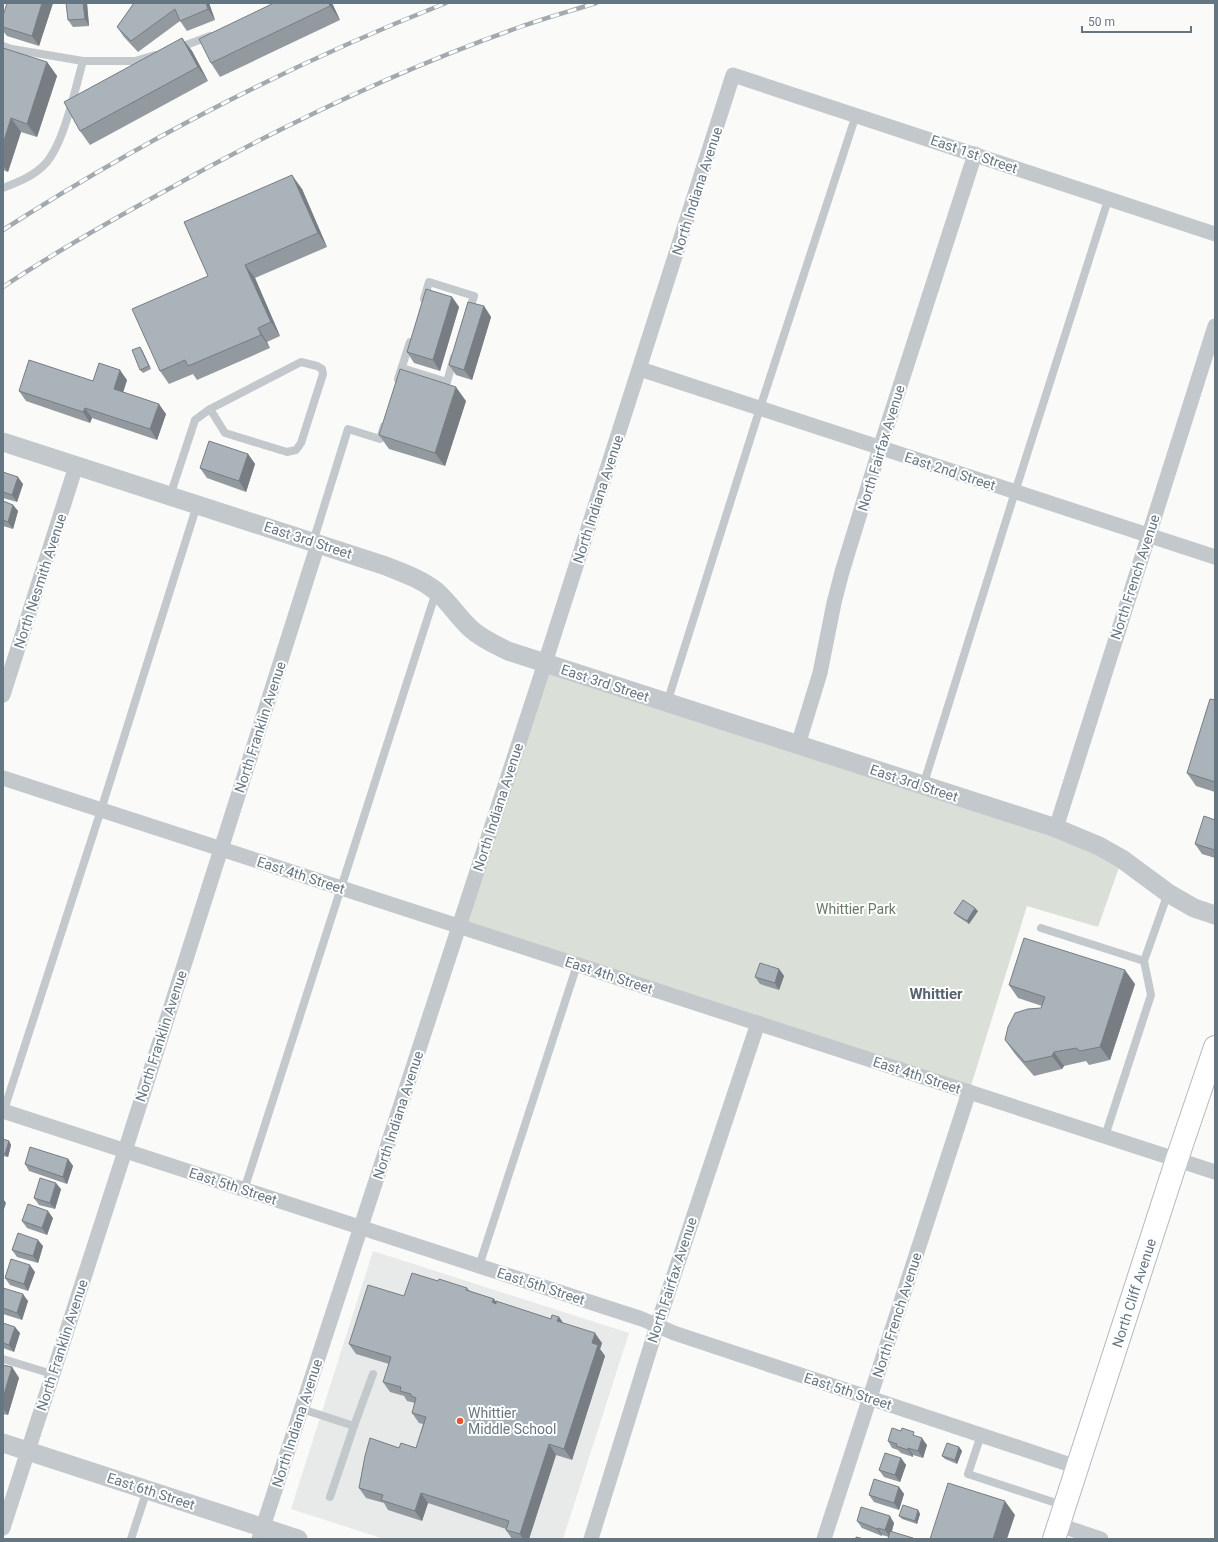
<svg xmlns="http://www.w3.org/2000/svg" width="1218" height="1542" viewBox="0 0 1218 1542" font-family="Roboto,sans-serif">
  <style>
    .built { fill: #e8e9e9 }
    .green { fill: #dadfd7 }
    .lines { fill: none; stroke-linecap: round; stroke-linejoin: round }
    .secondary-casing { stroke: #b3babf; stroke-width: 24 }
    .service { stroke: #c3c8cc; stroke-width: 8 }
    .minor { stroke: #c3c8cc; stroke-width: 15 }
    .tertiary { stroke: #c3c8cc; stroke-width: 19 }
    .secondary { stroke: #fff; stroke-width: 22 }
    .rail-casing { stroke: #a2aab0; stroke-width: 4.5 }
    .rail { stroke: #fff; stroke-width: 3; stroke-dasharray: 9; stroke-linecap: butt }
    .wall { fill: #929a9f }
    .shaded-wall { fill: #777d82 }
    .building { fill: #aab3b9; stroke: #777d82 }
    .poi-dot { fill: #e4572e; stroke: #fff; stroke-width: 1.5 }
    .labels { text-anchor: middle; stroke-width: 4; stroke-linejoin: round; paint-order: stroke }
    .street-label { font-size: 14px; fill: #657683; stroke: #fff }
    .park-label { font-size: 14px; fill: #687a64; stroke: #fff }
    .poi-label { font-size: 14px; fill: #657683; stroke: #fff; text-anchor: start }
    .neighbourhood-label { font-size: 15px; font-weight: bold; fill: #57646e; stroke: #fff }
  </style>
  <rect width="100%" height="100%" fill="#fafaf8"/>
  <!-- built -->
  <polygon class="built" points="373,1251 629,1333 563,1539 384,1539 291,1509"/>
  <!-- green -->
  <polygon class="green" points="545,663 1122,859 1098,927 1027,906 969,1092 460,926"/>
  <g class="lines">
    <defs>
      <polyline id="secondary" points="1054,1539 1177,1159 1215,1047"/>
    </defs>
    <!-- secondary casing -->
    <use href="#secondary" class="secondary-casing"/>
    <!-- service -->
    <g class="service">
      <polyline points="3,46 12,49 83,61 135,61 155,55"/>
      <polyline points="178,48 210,36"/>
      <path d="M3 188C18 182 34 176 45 164 64 144 75 89 83 61"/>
      <polyline points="424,299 429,282 474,296 469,312"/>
      <polyline points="402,368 447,382 454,357"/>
      <polyline points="398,379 410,342"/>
      <polyline points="170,496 195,420 210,409 301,362 317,366 322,369 323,374 301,443 296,450 287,452 225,433 210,409"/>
      <polyline points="313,542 348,429 380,439 384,426"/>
      <polyline points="667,703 760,408 856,115"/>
      <polyline points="923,786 1015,492 1108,200"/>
      <polyline points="1041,928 1144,961"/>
      <polyline points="3,1113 101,810 197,505"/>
      <polyline points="1105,1136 1151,995 1144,961 1168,893"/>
      <polyline points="244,1190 436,592"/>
      <polyline points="479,1266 577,965"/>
      <polyline points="3,1359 52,1374"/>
      <polyline points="302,1409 354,1426 373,1374"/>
      <polyline points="981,1435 968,1474 1065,1506"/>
      <polyline points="330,1497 354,1426"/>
      <polyline points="131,1539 147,1490"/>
    </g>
    <!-- minor -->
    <g class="minor">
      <polyline points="640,369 1215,557"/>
      <polyline points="3,695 76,466"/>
      <polyline points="798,745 820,673 834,603 842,572 880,448 975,154"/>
      <polyline points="3,778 1215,1172"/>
      <polyline points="1056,828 1215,326"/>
      <polyline points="3,1111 642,1319 674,1333 1077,1467"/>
      <polyline points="1059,1525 1101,1539"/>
      <polyline points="3,1528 125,1151 318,544"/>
      <polyline points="259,1539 545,663 733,75 1215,234"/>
      <polyline points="591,1539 657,1326 758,1023"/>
      <polyline points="824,1539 969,1092"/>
    </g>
    <!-- tertiary -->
    <g class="tertiary">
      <path d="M3 442 386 566C403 573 421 579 436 591 449 602 458 617 471 629 482 639 496 645 508 651L1056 828 1099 846 1122 859 1168 893 1194 908 1215 915"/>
      <polyline points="3,1443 298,1539"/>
    </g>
    <!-- secondary -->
    <use href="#secondary" class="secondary"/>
    <defs>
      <g id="rail">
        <path d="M3 230C143 140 291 64 446 3"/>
        <path d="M3 287C55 252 110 221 165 191 279 127 397 70 520 27 545 18 571 11 596 3"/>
      </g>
    </defs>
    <!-- rail casing -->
    <use href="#rail" class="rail-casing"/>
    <!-- rail -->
    <use href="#rail" class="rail"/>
  </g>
  <!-- wall -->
  <g class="wall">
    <polygon points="53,3 39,46 7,36 3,31 3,27"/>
    <polygon points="87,3 89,26 73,27 68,20"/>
    <polygon points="134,3 209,3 215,20 187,31 180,21 138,52 124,37 117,27"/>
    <polygon points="332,3 340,20 220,77 211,63"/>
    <polygon points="182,38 192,51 208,81 90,145 80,131"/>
    <polygon points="3,48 47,62 57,76 37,137 21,132 8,172 3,170"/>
    <polygon points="302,189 327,247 255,278 280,336 267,342 270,348 197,380 193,374 169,384 160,371 208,276"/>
    <polygon points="452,297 459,307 440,371 414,363 407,352"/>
    <polygon points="484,306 491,317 472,380 456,375 449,365"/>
    <polygon points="142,350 151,369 143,373 140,370"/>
    <polygon points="127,380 123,392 166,414 157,440 92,418 90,423 26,401 19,391 93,381"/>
    <polygon points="466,401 445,466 389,449 379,435"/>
    <polygon points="248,454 255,464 246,492 207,478 200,468"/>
    <polygon points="3,472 23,484 17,502 3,498"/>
    <polygon points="3,501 13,505 18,511 13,529 3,526"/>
    <polygon points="1215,700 1215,792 1196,786 1187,773"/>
    <polygon points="1215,820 1215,858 1202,854 1195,844"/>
    <polygon points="978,911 969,924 957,916 954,913"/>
    <polygon points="779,969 784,976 779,990 760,984 755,977"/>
    <polygon points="1135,984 1110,1060 1089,1065 1086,1061 1064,1066 1062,1069 1034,1076 1015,1054 1005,1040 1041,1008 1042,1006 1018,998 1009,985"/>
    <polygon points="3,1139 9,1141 11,1145 8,1157 3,1156"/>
    <polygon points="68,1159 73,1166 67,1184 29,1171 25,1164"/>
    <polygon points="61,1189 55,1209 39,1205 34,1198"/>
    <polygon points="53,1218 47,1235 27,1228 22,1221"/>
    <polygon points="43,1246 38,1263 17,1257 12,1250"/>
    <polygon points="35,1272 28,1291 10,1285 5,1278"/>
    <polygon points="438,1281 467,1288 470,1291 494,1299 496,1302 551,1319 559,1317 563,1323 602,1343 600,1349 605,1356 572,1460 556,1455 529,1539 512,1539 506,1530 506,1529 428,1503 422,1521 388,1510 384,1503 366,1498 359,1488 399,1448 416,1448 423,1424 419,1423 412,1413 415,1403 407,1401 404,1396 390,1392 383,1382 389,1364 356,1354 349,1344"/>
    <polygon points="3,1288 28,1301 22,1320 3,1314"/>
    <polygon points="3,1323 20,1333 14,1352 3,1348"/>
    <polygon points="3,1365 12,1367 19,1378 8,1415 3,1414"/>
    <polygon points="916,1436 927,1445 923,1458 913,1455 913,1457 901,1453 898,1450 892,1448 888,1441"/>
    <polygon points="959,1447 962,1451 957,1464 945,1459 942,1456"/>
    <polygon points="901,1458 906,1465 900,1482 884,1477 879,1470"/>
    <polygon points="899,1487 904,1494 899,1510 874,1502 869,1495"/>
    <polygon points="918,1510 920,1514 917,1524 902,1519 899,1516"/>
    <polygon points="857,1521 894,1523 892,1531 889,1537 882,1535 882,1536 862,1528"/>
  </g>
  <!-- shaded-wall -->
  <g class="shaded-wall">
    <polygon points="42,3 53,3 39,46 32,36"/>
    <polygon points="83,3 87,3 89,26 85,19"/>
    <polygon points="206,3 209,3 215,20 208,9"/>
    <polygon points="329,3 332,3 340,20 330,6"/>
    <polygon points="182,38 192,51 208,81 198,67"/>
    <polygon points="47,62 57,76 37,137 27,124"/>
    <polygon points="11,118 21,132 8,172 3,165 3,144"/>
    <polygon points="292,175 302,189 327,247 318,233"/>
    <polygon points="245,265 255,278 280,336 271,322"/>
    <polygon points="452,297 459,307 440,371 433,360"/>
    <polygon points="484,306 491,317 472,380 464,370"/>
    <polygon points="258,328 267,342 270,348 261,335"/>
    <polygon points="140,347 142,350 151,369 149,366"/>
    <polygon points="120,370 127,380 121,399 114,389"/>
    <polygon points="456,387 466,401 445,466 435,453"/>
    <polygon points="159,404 166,414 157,440 150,429"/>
    <polygon points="85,408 92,418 90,423 83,412"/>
    <polygon points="248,454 255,464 246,492 239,481"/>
    <polygon points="18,477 23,484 17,502 12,495"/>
    <polygon points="13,505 18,511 13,529 8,522"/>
    <polygon points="975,908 978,911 969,924 967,921"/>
    <polygon points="779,969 784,976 779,990 775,983"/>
    <polygon points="1125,970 1135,984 1110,1060 1100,1047"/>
    <polygon points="1054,1052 1064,1066 1062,1069 1052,1056"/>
    <polygon points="9,1141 11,1145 8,1157 5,1154"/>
    <polygon points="68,1159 73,1166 67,1184 63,1177"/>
    <polygon points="56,1183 61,1189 55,1209 50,1203"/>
    <polygon points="4,1200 6,1203 3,1212 3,1201"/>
    <polygon points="48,1211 53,1218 47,1235 42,1228"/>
    <polygon points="38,1240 43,1246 38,1263 33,1256"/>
    <polygon points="30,1265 35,1272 28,1291 24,1284"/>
    <polygon points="23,1294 28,1301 22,1320 17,1313"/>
    <polygon points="494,1299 501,1309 492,1302"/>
    <polygon points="559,1317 566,1327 557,1321"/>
    <polygon points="15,1327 20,1333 14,1352 9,1345"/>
    <polygon points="595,1333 602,1343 600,1349 605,1356 572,1460 564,1449"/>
    <polygon points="12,1367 19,1378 8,1415 3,1408 3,1398"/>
    <polygon points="922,1438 927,1445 923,1458 918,1451"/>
    <polygon points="549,1444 556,1455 529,1539 523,1539 520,1534"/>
    <polygon points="959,1447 962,1451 957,1464 955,1460"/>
    <polygon points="908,1448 913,1455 913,1457 908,1450"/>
    <polygon points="901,1458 906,1465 900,1482 895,1475"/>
    <polygon points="899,1487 904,1494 899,1510 894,1503"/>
    <polygon points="421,1493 428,1503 422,1521 415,1511"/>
    <polygon points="1005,1501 1015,1515 1007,1539 993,1539"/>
    <polygon points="918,1510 920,1514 917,1524 915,1521"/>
    <polygon points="890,1516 894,1523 890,1537 885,1530"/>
    <polygon points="878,1528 882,1535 882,1536 877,1529"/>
  </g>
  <!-- building -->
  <g class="building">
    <polygon points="7,3 42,3 32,36 3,27 3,16"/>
    <polygon points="66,3 83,3 85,19 68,20"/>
    <polygon points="134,3 206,3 208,9 180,21 175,9 131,41 117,27"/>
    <polygon points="274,3 329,3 330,6 211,63 199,39"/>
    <polygon points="182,38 198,67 80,131 64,102"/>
    <polygon points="3,48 47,62 27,124 11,118 3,144"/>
    <polygon points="292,175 318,233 245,265 271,322 258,328 261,335 188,366 185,360 160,371 132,309 208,276 184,222"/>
    <polygon points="426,289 452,297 433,360 407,352"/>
    <polygon points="468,302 484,306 464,370 449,365"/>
    <polygon points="140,347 149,366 140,370 132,350"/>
    <polygon points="29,360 93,381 99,363 120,370 114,389 159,404 150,429 85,408 83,412 19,391"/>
    <polygon points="400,369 456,387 435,453 379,435"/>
    <polygon points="209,441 248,454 239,481 200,468"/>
    <polygon points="3,472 18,477 12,495 3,492"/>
    <polygon points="3,501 13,505 8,522 3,520"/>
    <polygon points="1210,699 1215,700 1215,782 1187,773"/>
    <polygon points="1204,816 1215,820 1215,850 1195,844"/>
    <polygon points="963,900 975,908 967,921 954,913"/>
    <polygon points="1024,938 1125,970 1100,1047 1080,1051 1076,1048 1054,1052 1052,1056 1025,1062 1005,1040 1008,1027 1015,1013 1028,1009 1041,1008 1045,997 1009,985"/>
    <polygon points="760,963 779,969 775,983 755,977"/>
    <polygon points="3,1139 9,1141 5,1154 3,1153"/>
    <polygon points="30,1147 68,1159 63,1177 25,1164"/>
    <polygon points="40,1178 56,1183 50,1203 34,1198"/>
    <polygon points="28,1204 48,1211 42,1228 22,1221"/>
    <polygon points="18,1233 38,1240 33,1256 12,1250"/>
    <polygon points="11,1259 30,1265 24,1284 5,1278"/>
    <polygon points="412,1273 438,1281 439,1279 467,1288 466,1290 494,1299 492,1302 496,1304 496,1301 551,1319 552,1315 559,1317 557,1321 595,1333 592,1343 598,1345 564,1449 549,1444 520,1534 506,1530 509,1521 421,1493 415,1511 381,1500 383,1495 359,1488 365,1456 370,1438 399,1448 401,1443 416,1448 426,1417 412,1413 416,1398 411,1396 411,1394 400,1391 401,1387 383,1382 391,1357 349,1344 368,1285 404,1296"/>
    <polygon points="3,1288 23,1294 17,1313 3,1308"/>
    <polygon points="3,1323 15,1327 9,1345 3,1343"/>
    <polygon points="3,1365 12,1367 3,1398"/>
    <polygon points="892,1428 901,1431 902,1428 914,1432 913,1435 922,1438 918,1451 908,1448 908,1450 896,1446 897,1444 888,1441"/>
    <polygon points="947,1443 959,1447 955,1460 942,1456"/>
    <polygon points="885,1453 901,1458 895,1475 879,1470"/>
    <polygon points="874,1479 899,1487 894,1503 869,1495"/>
    <polygon points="948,1483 1005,1501 993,1539 930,1539"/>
    <polygon points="903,1505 918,1510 915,1521 899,1516"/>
    <polygon points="861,1507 890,1516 885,1530 878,1528 877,1529 857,1521"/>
    <polygon points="890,1531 916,1539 888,1539"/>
    <polygon points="856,1537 864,1539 856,1539"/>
  </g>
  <!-- markers -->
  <circle class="poi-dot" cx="460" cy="1421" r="4"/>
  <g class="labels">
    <!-- street labels -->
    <g class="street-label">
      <text transform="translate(974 154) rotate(19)" y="5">East 1st Street</text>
      <text transform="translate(697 191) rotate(-72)" y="5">North Indiana Avenue</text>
      <text transform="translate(881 448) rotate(-73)" y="5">North Fairfax Avenue</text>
      <text transform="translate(950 471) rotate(18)" y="5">East 2nd Street</text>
      <text transform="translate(598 499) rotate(-72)" y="5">North Indiana Avenue</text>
      <text transform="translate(308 540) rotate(18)" y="5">East 3rd Street</text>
      <text transform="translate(1135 577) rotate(-72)" y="5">North French Avenue</text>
      <text transform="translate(40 581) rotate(-72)" y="5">North Nesmith Avenue</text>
      <text transform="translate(605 683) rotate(18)" y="5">East 3rd Street</text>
      <text transform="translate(260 727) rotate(-72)" y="5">North Franklin Avenue</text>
      <text transform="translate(914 783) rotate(18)" y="5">East 3rd Street</text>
      <text transform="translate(498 807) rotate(-72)" y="5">North Indiana Avenue</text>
      <text transform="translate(301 875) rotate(18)" y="5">East 4th Street</text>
      <text transform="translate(609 975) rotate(18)" y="5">East 4th Street</text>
      <text transform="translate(161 1036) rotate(-72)" y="5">North Franklin Avenue</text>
      <text transform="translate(917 1075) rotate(18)" y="5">East 4th Street</text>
      <text transform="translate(398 1115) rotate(-72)" y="5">North Indiana Avenue</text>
      <text transform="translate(233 1186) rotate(18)" y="5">East 5th Street</text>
      <text transform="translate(672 1280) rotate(-72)" y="5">North Fairfax Avenue</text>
      <text transform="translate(541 1286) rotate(18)" y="5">East 5th Street</text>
      <text transform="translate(1134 1293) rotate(-72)" y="5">North Cliff Avenue</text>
      <text transform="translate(897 1315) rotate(-72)" y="5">North French Avenue</text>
      <text transform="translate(62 1345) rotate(-72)" y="5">North Franklin Avenue</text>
      <text transform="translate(848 1391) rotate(18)" y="5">East 5th Street</text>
      <text transform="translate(297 1423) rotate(-72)" y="5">North Indiana Avenue</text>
      <text transform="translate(151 1491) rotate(18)" y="5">East 6th Street</text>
    </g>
    <!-- park labels -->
    <g class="park-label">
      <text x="856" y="914">Whittier Park</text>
    </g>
    <!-- poi labels -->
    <g class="poi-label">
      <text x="468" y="1418">Whittier<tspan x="468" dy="16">Middle School</tspan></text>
    </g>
    <!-- neighbourhood labels -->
    <g class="neighbourhood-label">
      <text x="936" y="999">Whittier</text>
    </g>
  </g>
  <!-- border -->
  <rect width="1218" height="1542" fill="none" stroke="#657683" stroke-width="8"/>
  <!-- scale -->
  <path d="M1082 26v6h109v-6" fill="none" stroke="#657683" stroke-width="2"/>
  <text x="1088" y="26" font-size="12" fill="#657683" stroke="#ffffff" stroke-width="3" paint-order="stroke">50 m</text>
</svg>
